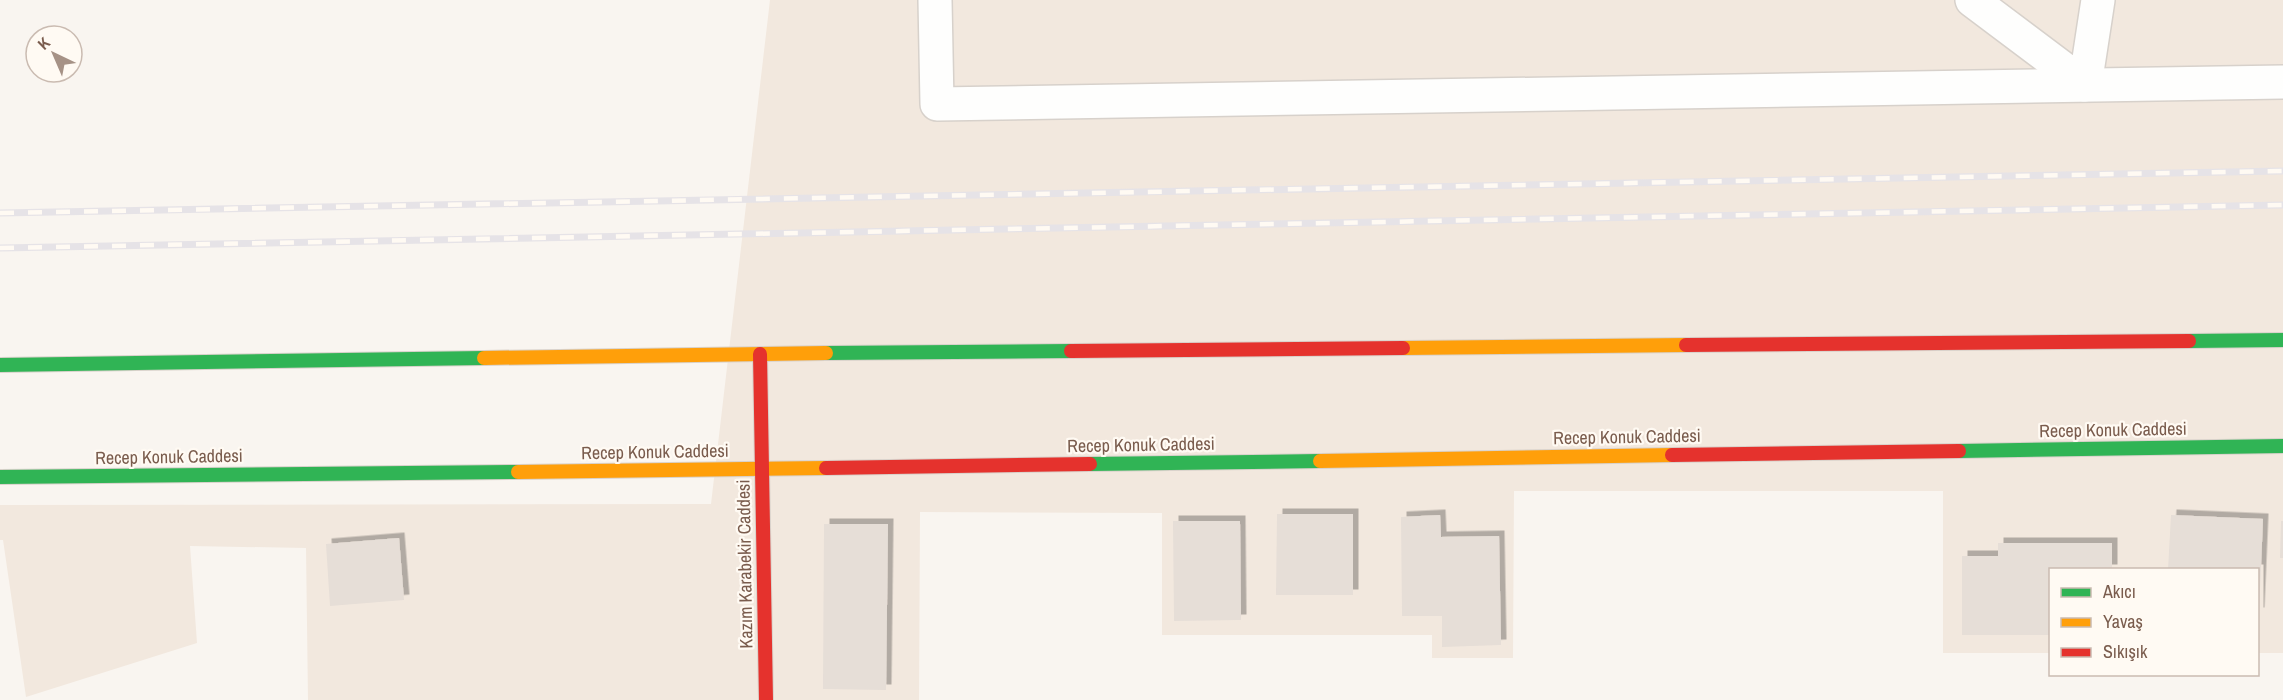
<svg xmlns="http://www.w3.org/2000/svg" width="2283" height="700" viewBox="0 0 2283 700" font-family="'Archivo Narrow',sans-serif">
  <style>
    .residential { fill: #f2e8de }
    .building { fill: #e6ded7; filter: url(#shadow) }
    .lines { fill: none; stroke-linecap: round; stroke-linejoin: round }
    .street-casing { stroke: #d7d1cb; stroke-width: 36 }
    .fast-casing { stroke: #d9d2cb; stroke-width: 16 }
    .slow-casing { stroke: #d9d2cb; stroke-width: 16 }
    .jam-casing { stroke: #d9d2cb; stroke-width: 16 }
    .street { stroke: #fefefd; stroke-width: 33 }
    .fast { stroke: #30b455; stroke-width: 14 }
    .slow { stroke: #ff9f0a; stroke-width: 14 }
    .jam { stroke: #e5322d; stroke-width: 14 }
    .rail-casing { stroke: #e6e3e7; stroke-width: 7 }
    .rail { stroke: #fffaf3; stroke-width: 4.5; stroke-dasharray: 14; stroke-linecap: butt }
    .labels { text-anchor: middle; stroke-width: 4.5; stroke-linejoin: round; paint-order: stroke }
    .street-label { font-size: 18px; fill: #7a5c4d; stroke: #fffaf3 }
  </style>
  <defs>
    <filter id="shadow"><feDropShadow dx="5.5" dy="-5.5" stdDeviation="0" flood-color="#0004"/></filter>
  </defs>
  <rect width="100%" height="100%" fill="#f9f5f0"/>
  <!-- residential -->
  <polygon class="residential" points="770,0 2283,0 2283,653 2258,653 2258,570 2050,570 2050,653 1943,653 1943,491 1514,491 1513,658 1432,658 1432,635 1162,635 1162,513 920,512 919,700 308,700 306,548 190,546 197,643 26,697 3,540 0,540 0,505 711,504"/>
  <!-- building -->
  <g class="building">
    <polygon points="1277,514 1353,514 1353,595 1276,595"/>
    <polygon points="1440,515 1441,537 1499,536 1501,645 1442,647 1442,616 1402,616 1401,517"/>
    <polygon points="2171,515 2263,519 2259,613 2258,613 2258,570 2168,570"/>
    <polygon points="1173,521 1240,521 1241,620 1174,621"/>
    <polygon points="2281,521 2283,521 2283,558 2280,558"/>
    <polygon points="824,524 888,524 886,690 823,689"/>
    <polygon points="399,538 404,600 330,606 326,544"/>
    <polygon points="1998,543 2112,543 2112,570 2050,570 2050,635 1962,635 1962,556 1998,556"/>
  </g>
  <g class="lines">
    <defs>
      <g id="street">
        <polyline points="935,0 937,104 2283,82"/>
        <polyline points="1972,0 2085,85 2098,0"/>
      </g>
      <g id="fast">
        <polyline points="2189,341 2283,340"/>
        <polyline points="826,353 1071,351"/>
        <polyline points="0,365 484,358"/>
        <polyline points="1959,451 2283,446"/>
        <polyline points="1090,464 1320,461"/>
        <polyline points="0,477 518,472"/>
      </g>
      <g id="slow">
        <polyline points="1403,348 1686,345"/>
        <polyline points="484,358 826,353"/>
        <polyline points="1320,461 1672,455"/>
        <polyline points="518,472 826,468"/>
      </g>
      <g id="jam">
        <polyline points="1686,345 2189,341"/>
        <polyline points="1071,351 1403,348"/>
        <polyline points="760,354 766,700"/>
        <polyline points="1672,455 1959,451"/>
        <polyline points="826,468 1090,464"/>
      </g>
    </defs>
    <!-- street casing -->
    <use href="#street" class="street-casing"/>
    <!-- fast casing -->
    <use href="#fast" class="fast-casing"/>
    <!-- slow casing -->
    <use href="#slow" class="slow-casing"/>
    <!-- jam casing -->
    <use href="#jam" class="jam-casing"/>
    <!-- street -->
    <use href="#street" class="street"/>
    <!-- fast -->
    <use href="#fast" class="fast"/>
    <!-- slow -->
    <use href="#slow" class="slow"/>
    <!-- jam -->
    <use href="#jam" class="jam"/>
    <defs>
      <g id="rail">
        <polyline points="0,213 2283,171"/>
        <polyline points="0,248 2283,205"/>
      </g>
    </defs>
    <!-- rail casing -->
    <use href="#rail" class="rail-casing"/>
    <!-- rail -->
    <use href="#rail" class="rail"/>
  </g>
  <g class="labels">
    <!-- street labels -->
    <g class="street-label">
      <text transform="translate(2113 430) rotate(-1)" y="6">Recep Konuk Caddesi</text>
      <text transform="translate(1627 437) rotate(-1)" y="6">Recep Konuk Caddesi</text>
      <text transform="translate(1141 445) rotate(-1)" y="6">Recep Konuk Caddesi</text>
      <text transform="translate(655 452) rotate(-1)" y="6">Recep Konuk Caddesi</text>
      <text transform="translate(169 457) rotate(-1)" y="6">Recep Konuk Caddesi</text>
      <text transform="translate(745 564) rotate(-91)" y="6">Kazım Karabekir Caddesi</text>
    </g>
  </g>
  <!-- legend -->
  <rect x="2049" y="568" width="210" height="108" fill="#fffaf3" stroke="#cabbb1" stroke-width="1.5"/>
  <rect x="2061" y="588" width="30" height="9" fill="#30b455" stroke="#cabbb1" stroke-width="1.5"/>
  <text x="2103" y="598" font-size="18" fill="#7a5c4d">Akıcı</text>
  <rect x="2061" y="618" width="30" height="9" fill="#ff9f0a" stroke="#cabbb1" stroke-width="1.5"/>
  <text x="2103" y="628" font-size="18" fill="#7a5c4d">Yavaş</text>
  <rect x="2061" y="648" width="30" height="9" fill="#e5322d" stroke="#cabbb1" stroke-width="1.5"/>
  <text x="2103" y="658" font-size="18" fill="#7a5c4d">Sıkışık</text>
  <!-- north arrow -->
  <g transform="translate(54 54) rotate(316)"><circle r="28" fill="#fffaf3" stroke="#cabbb1" stroke-width="1.5"/>
  <path d="M0-4.5L10 22L0 15L-10 22Z" fill="#a69286"/>
  <text y="-9" font-size="16" font-weight="bold" text-anchor="middle" fill="#7a5c4d">K</text>
  </g>
</svg>
